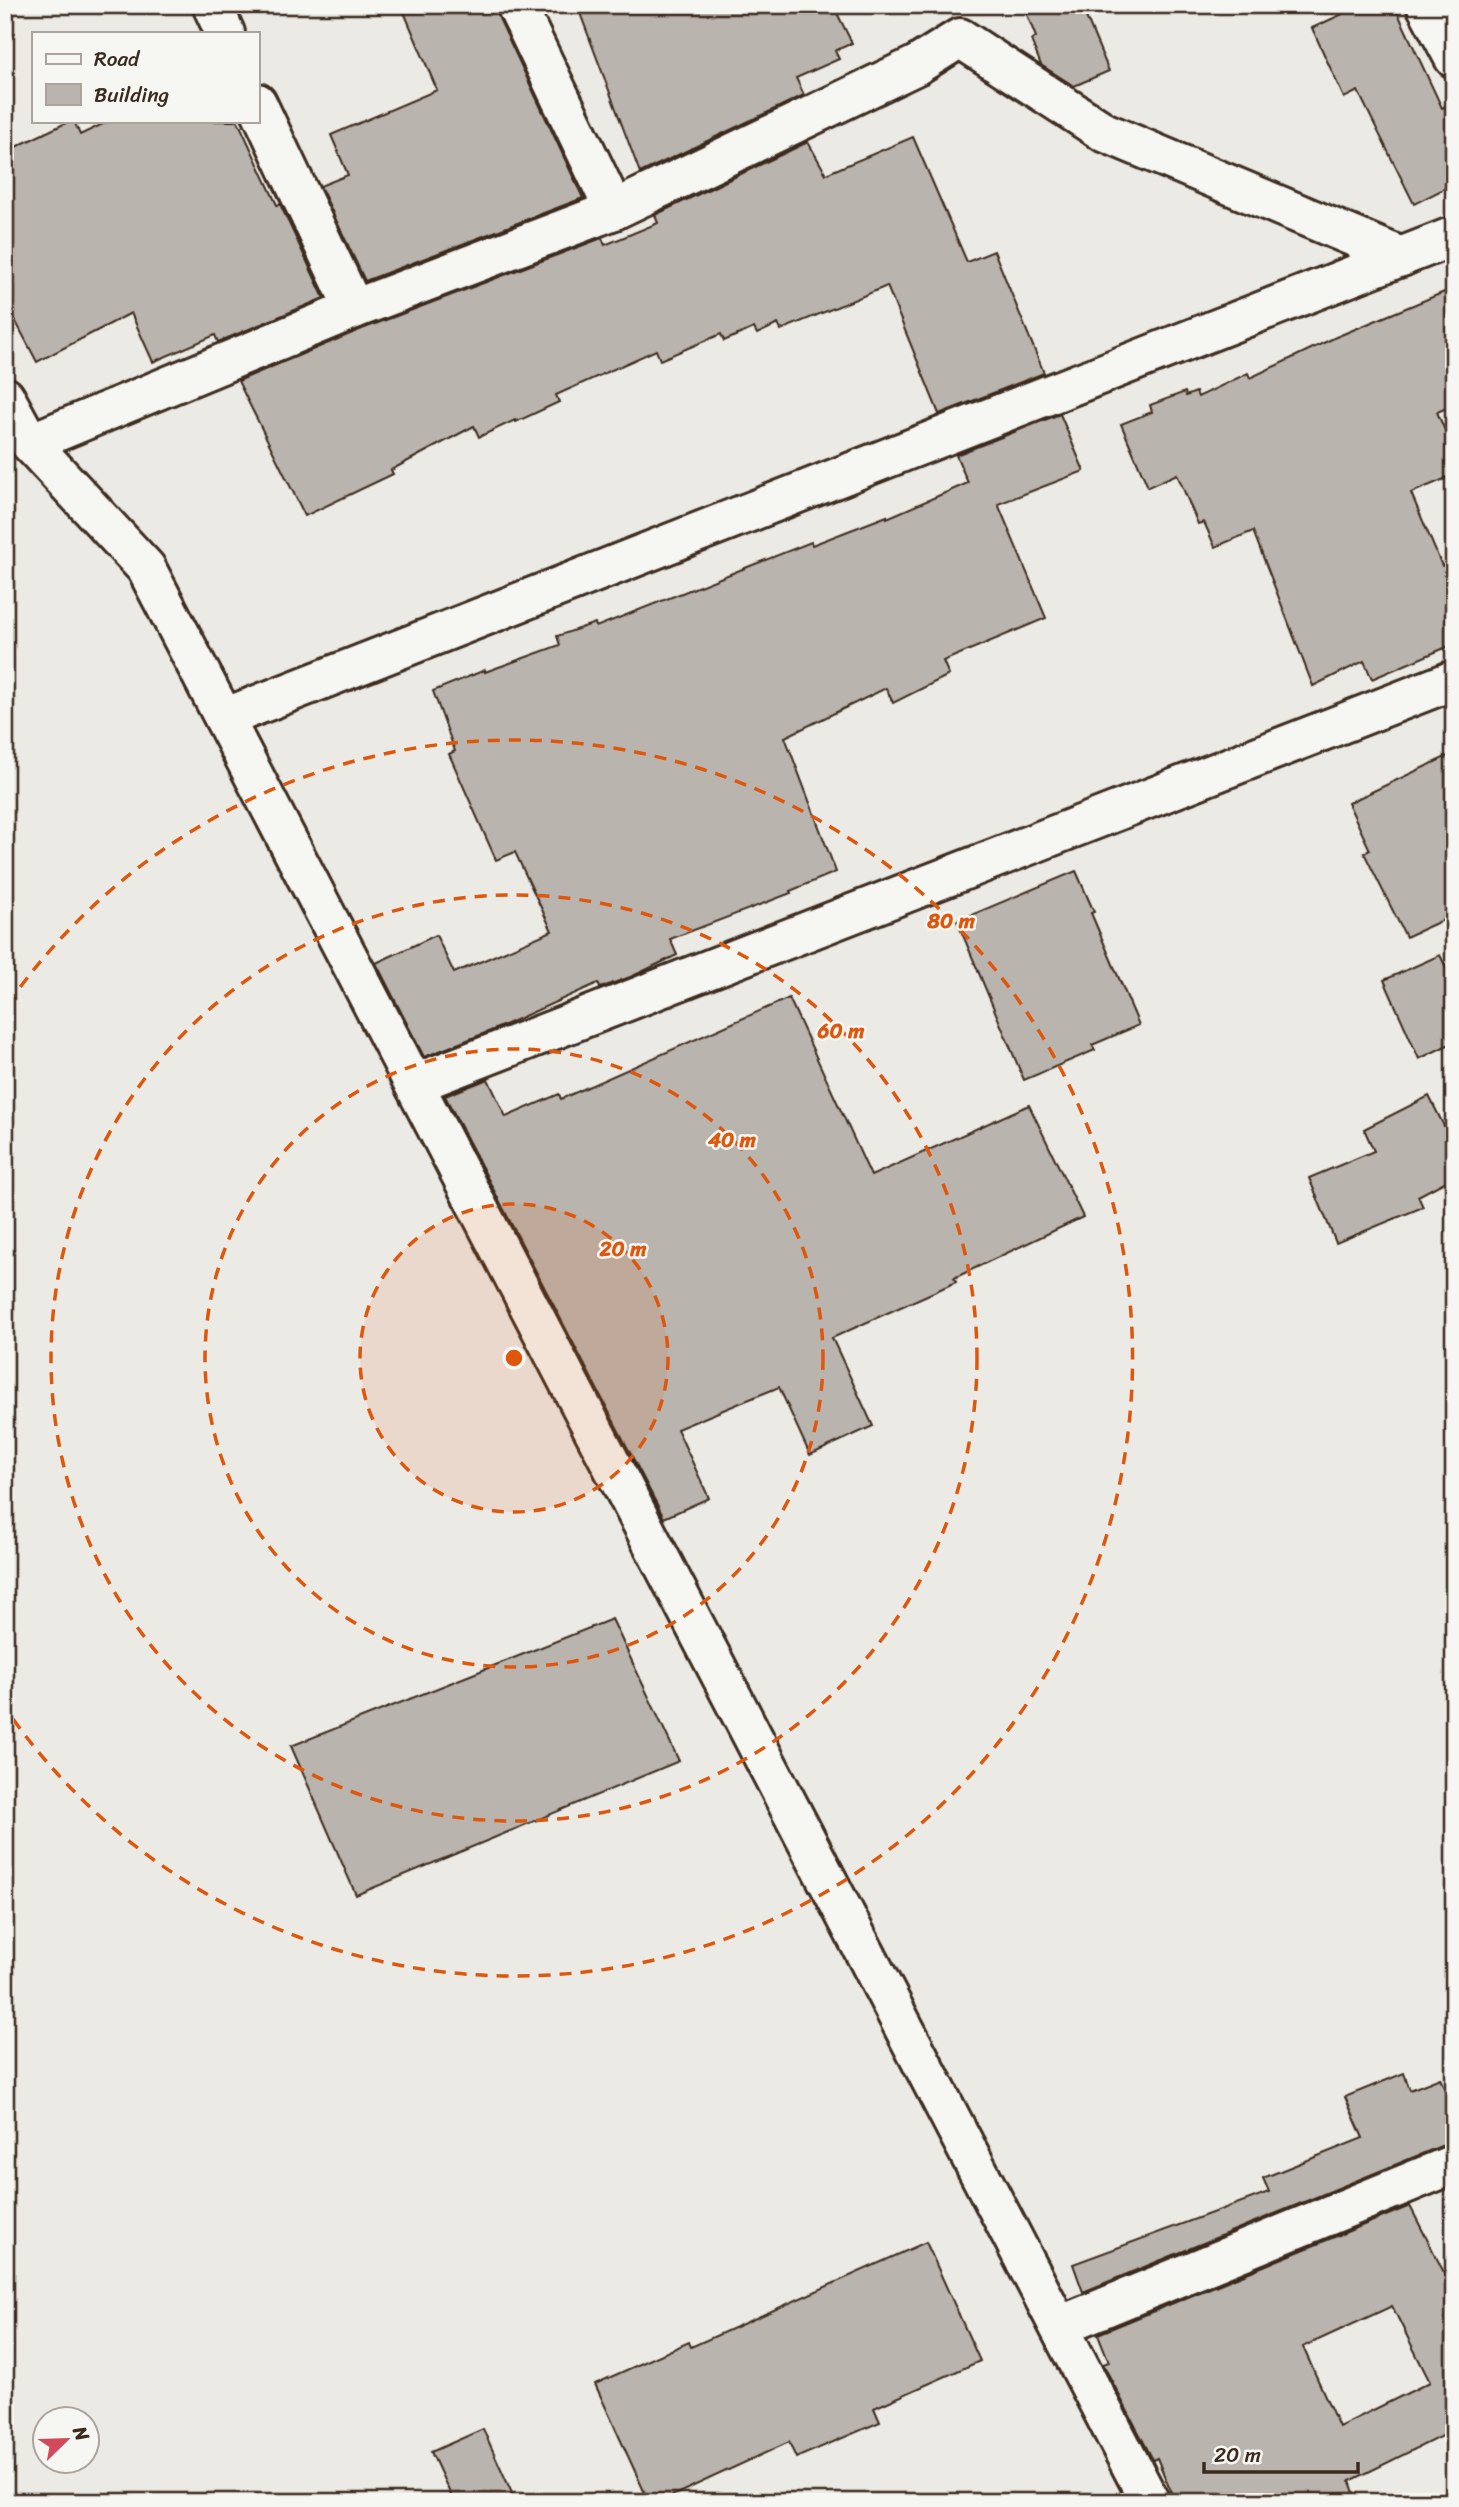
<svg xmlns="http://www.w3.org/2000/svg" width="1459" height="2507" viewBox="0 0 1459 2507" font-family="Sriracha,sans-serif">
  <style>
    .building { fill: #bab4ae; stroke: #3b2a1e; stroke-width: 2; fill-rule: evenodd }
    .lines { fill: none; stroke-linecap: round; stroke-linejoin: round }
    .street-casing { stroke: #3b2a1e; stroke-width: 44 }
    .street { stroke: #f6f6f2; stroke-width: 38 }
    .ring { fill: none; stroke: #df570d; stroke-width: 3.5; stroke-dasharray: 12 9 }
    .centre { fill: #df570d; stroke: #f6f6f2; stroke-width: 3.5 }
    .ring-label { font-size: 21px; text-anchor: middle; font-weight: bold; fill: #df570d; stroke: #f6f6f2; stroke-width: 5; stroke-linejoin: round; paint-order: stroke }
  </style>
  <rect width="100%" height="100%" fill="#ebeae5"/>
  <filter id="ink" filterUnits="userSpaceOnUse"><feTurbulence type="fractalNoise" baseFrequency=".0143" numOctaves="2"/><feDisplacementMap in="SourceGraphic" scale="14" xChannelSelector="R" yChannelSelector="G"/><feConvolveMatrix kernelMatrix="1 2 1 2 8 2 1 2 1" color-interpolation-filters="sRGB"/></filter>
  <g filter="url(#ink)">
    <!-- building -->
    <g class="building">
      <polygon points="401,5 493,5 583,198 365,281 320,186 348,175 331,135 437,90"/>
      <polygon points="577,5 833,5 852,43 835,51 839,59 796,78 804,95 640,173"/>
      <polygon points="1023,5 1081,5 1109,71 1074,86 1041,65 1031,40 1036,37"/>
      <polygon points="1362,5 1394,5 1442,108 1454,102 1454,184 1414,204 1358,91 1344,98 1312,28"/>
      <polygon points="70,121 74,121 80,135 109,121 238,121 277,205 280,204 324,298 218,342 215,335 153,362 131,313 37,362 5,301 5,152"/>
      <polygon points="913,137 967,262 994,251 1044,373 939,414 887,286 781,330 778,324 757,334 754,328 724,341 721,334 660,360 656,350 556,395 559,402 516,422 515,420 479,437 474,426 391,470 393,474 305,516 238,381 362,329 602,238 605,245 658,223 655,215 808,142 826,174"/>
      <polygon points="1454,288 1454,405 1437,412 1454,451 1454,475 1411,493 1442,566 1454,560 1454,644 1372,679 1364,661 1313,686 1253,531 1215,547 1204,522 1198,524 1177,474 1148,487 1121,424 1152,412 1150,405 1185,392 1186,396 1196,392 1198,397 1248,373 1250,378 1336,337"/>
      <polygon points="1060,414 1084,471 998,504 1046,618 943,661 949,675 893,703 886,688 785,737 836,872 790,891 791,893 670,939 677,955 633,976 600,988 598,983 493,1030 424,1057 376,963 436,935 454,973 552,931 515,852 496,860 449,754 455,751 433,691 485,670 485,672 560,645 557,636 595,623 596,627 811,542 812,545 887,516 887,518 968,483 956,455"/>
      <polygon points="1454,753 1454,915 1406,937 1364,853 1370,850 1348,803"/>
      <polygon points="1076,871 1094,912 1091,913 1139,1025 1092,1045 1095,1050 1024,1080 957,921"/>
      <polygon points="1440,955 1454,984 1454,1042 1419,1059 1384,980"/>
      <polygon points="789,998 871,1176 1029,1105 1083,1217 954,1278 956,1282 832,1338 873,1426 810,1455 779,1387 677,1429 709,1498 664,1518 445,1096 488,1079 506,1117 559,1094 561,1099"/>
      <polygon points="1429,1096 1454,1146 1454,1177 1418,1196 1423,1207 1336,1243 1309,1178 1374,1151 1364,1129"/>
      <polygon points="612,1619 679,1761 356,1895 291,1746"/>
      <polygon points="1404,2073 1410,2090 1440,2078 1454,2111 1454,2143 1446,2144 1083,2292 1073,2264 1269,2192 1263,2178 1363,2138 1345,2097"/>
      <path d="M1410 2206 1454 2292V2430L1350 2481 1357 2502H1175L1157 2458 1153 2460 1103 2364 1109 2362 1098 2334ZM1392 2306 1430 2382 1339 2427 1303 2347Z"/>
      <polygon points="926,2242 980,2361 874,2408 880,2422 796,2458 789,2442 659,2502 649,2502 595,2384 689,2342 691,2347"/>
      <polygon points="483,2429 516,2502 454,2502 431,2452"/>
    </g>
    <g class="lines">
      <defs>
        <g id="street">
          <polyline points="212,5 225,33"/>
          <polyline points="516,5 614,210"/>
          <polyline points="1426,5 1454,58"/>
          <polyline points="257,103 354,309"/>
          <polyline points="5,397 30,443 146,568 1150,2502"/>
          <polyline points="30,443 354,309 614,210 917,65 960,38 1104,132 1402,257"/>
          <polyline points="224,718 1454,236"/>
          <polyline points="414,1084 1454,680"/>
          <polyline points="1059,2326 1454,2164"/>
        </g>
      </defs>
      <!-- street casing -->
      <use href="#street" class="street-casing"/>
      <!-- street -->
      <use href="#street" class="street"/>
    </g>
  </g>
  <!-- distance rings -->
  <circle cx="514" cy="1358" r="154" fill="#df570d" fill-opacity=".12"/>
  <g class="ring">
    <circle cx="514" cy="1358" r="154"/>
    <circle cx="514" cy="1358" r="309"/>
    <circle cx="514" cy="1358" r="463"/>
    <path d="M8 1004A618 618 0 1 1 8 1712"/>
  </g>
  <circle cx="514" cy="1358" r="10" class="centre"/>
  <g class="ring-label">
    <text x="951" y="928">80 m</text>
    <text x="841" y="1038">60 m</text>
    <text x="732" y="1147">40 m</text>
    <text x="623" y="1256">20 m</text>
  </g>
  <!-- margin -->
  <rect width="1459" height="2507" fill="none" stroke="#f6f6f2" stroke-width="28"/>
  <rect x="14" y="14" width="1431" height="2479" fill="none" stroke="#3b2a1e" stroke-width="2.5" filter="url(#ink)"/>
  <!-- legend -->
  <rect x="32" y="32" width="228" height="91" fill="#f6f6f2" stroke="#aba49d" stroke-width="2"/>
  <rect x="46" y="54" width="35" height="10" fill="#f6f6f2" stroke="#aba49d" stroke-width="2"/>
  <text x="94" y="66" font-size="21" fill="#3b2a1e">Road</text>
  <rect x="46" y="84" width="35" height="21" fill="#bab4ae" stroke="#aba49d" stroke-width="2"/>
  <text x="94" y="102" font-size="21" fill="#3b2a1e">Building</text>
  <!-- north arrow -->
  <g transform="translate(66 2440) rotate(67)"><circle r="33" fill="#f6f6f2" stroke="#aba49d" stroke-width="2"/>
  <path d="M0-5L12 26L0 18L-12 26Z" fill="#d1495b"/>
  <text y="-10" font-size="19" font-weight="bold" text-anchor="middle" fill="#3b2a1e">N</text>
  </g>
  <!-- scale -->
  <path d="M1204 2462v10h154v-10" fill="none" stroke="#3b2a1e" stroke-width="3.5"/>
  <text x="1214" y="2462" font-size="21" fill="#3b2a1e" stroke="#f6f6f2" stroke-width="5" paint-order="stroke">20 m</text>
</svg>
